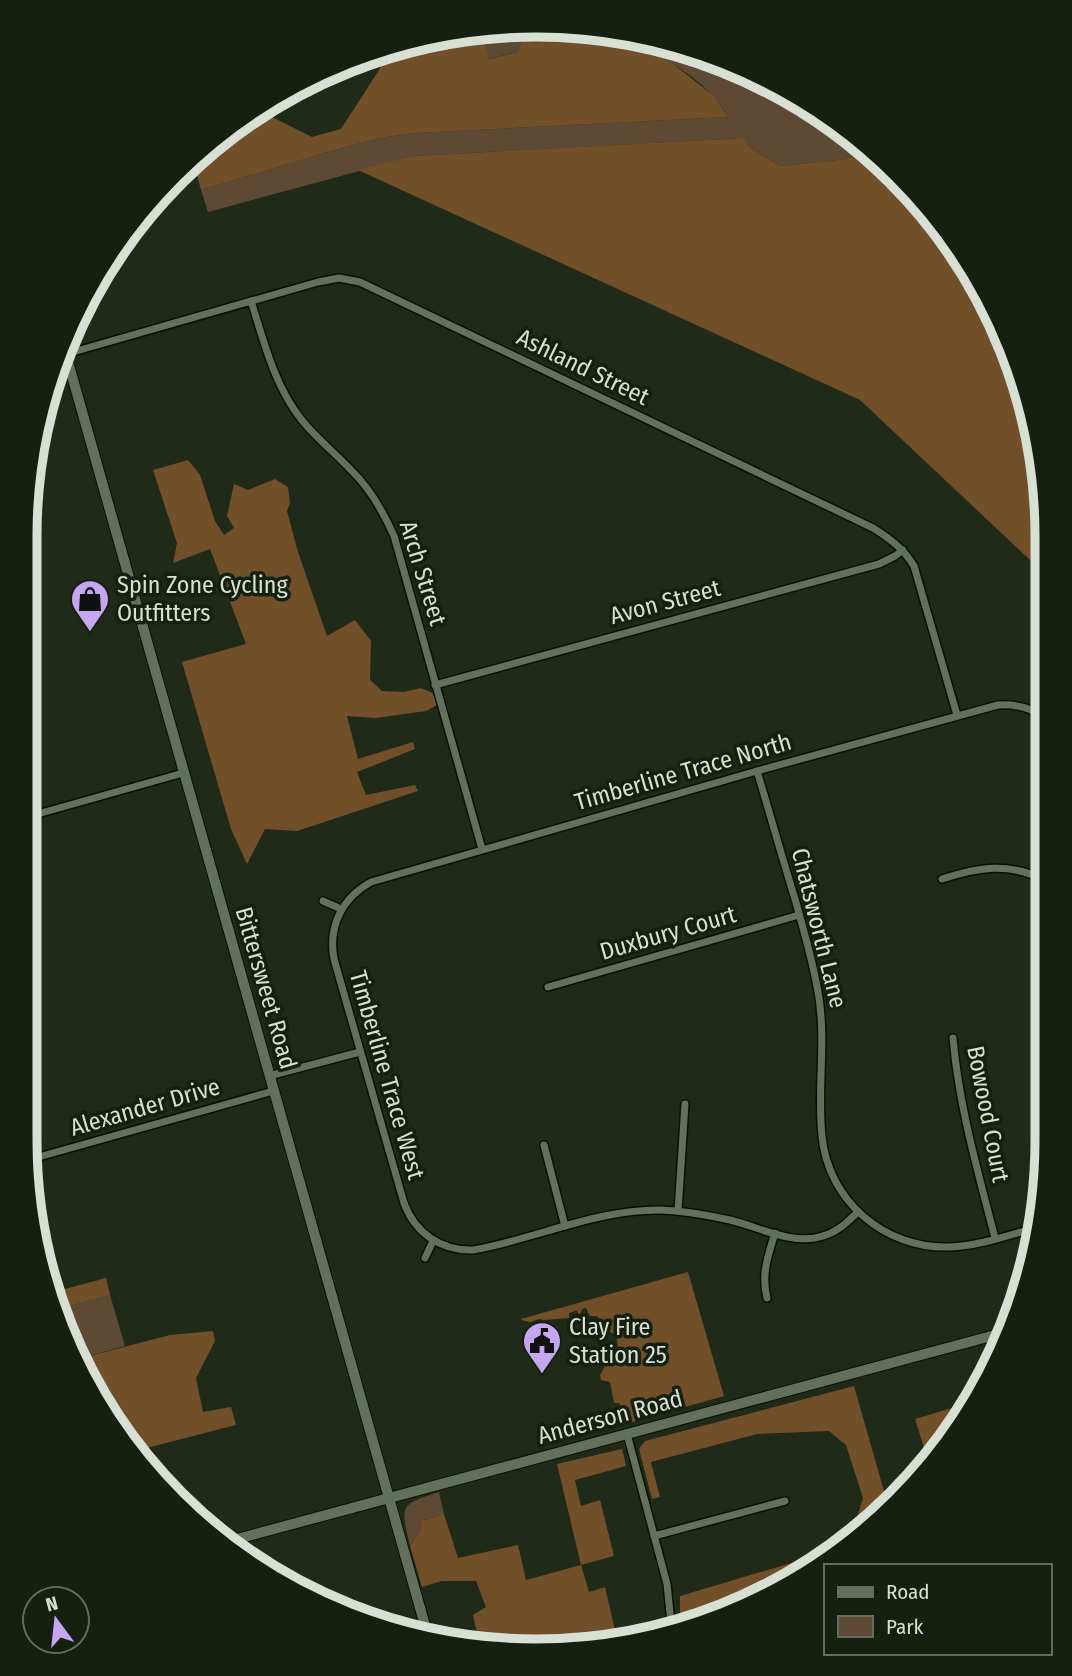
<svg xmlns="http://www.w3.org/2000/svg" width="1072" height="1676" viewBox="0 0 1072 1676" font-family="'Fira Sans Condensed',sans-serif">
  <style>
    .green { fill: #5e4a34 }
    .forest { fill: #715029 }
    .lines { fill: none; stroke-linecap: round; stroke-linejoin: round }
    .minor-casing { stroke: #081204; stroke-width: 10 }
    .tertiary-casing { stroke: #081204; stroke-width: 12 }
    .minor { stroke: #62705c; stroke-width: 7 }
    .tertiary { stroke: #62705c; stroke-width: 10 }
    .labels { text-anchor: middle; stroke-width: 7; stroke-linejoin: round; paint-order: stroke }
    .street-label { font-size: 24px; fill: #d8dfd4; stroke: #152010 }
    .poi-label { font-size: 24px; fill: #d8dfd4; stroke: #152010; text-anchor: start }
    .rim { fill: none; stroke: #d8dfd4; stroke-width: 9 }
  </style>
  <rect width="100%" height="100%" fill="#1f2a19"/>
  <!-- green -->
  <g class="green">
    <polygon points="502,26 525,26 518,52 488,59 481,29"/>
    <path d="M628 35 672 45 727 75 737 77 749 85 755 76 778 87 771 98 759 92 773 102 780 88 791 93 874 153 838 160 780 166 749 147 742 138 415 156 208 212 201 190 345 147 380 138 415 133 728 117C707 79 664 58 626 38Z"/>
    <polygon points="110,1295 125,1346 78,1359 55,1310"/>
    <path d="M439 1492 444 1514 420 1521 421 1529 410 1546C401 1506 398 1505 439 1492Z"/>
  </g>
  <!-- forest -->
  <g class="forest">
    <polygon points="525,26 602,29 628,35 627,39 668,60 714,96 728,117 415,133 380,138 345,147 201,190 193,160 209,145 248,134 246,125 272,117 312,137 341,129 388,56 384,49 403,42 481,29 489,59 518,52"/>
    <polygon points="743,138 749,147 780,166 838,160 874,153 942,224 995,310 1030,404 1046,503 1046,575 860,400 358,170 414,156"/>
    <polygon points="188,460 200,475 215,521 224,535 234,528 227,516 234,484 248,490 275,479 288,487 290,503 287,511 298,552 327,636 355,620 371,641 370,680 382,691 404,692 421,688 433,693 437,705 426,711 376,718 347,716 358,759 413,742 415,749 357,772 366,795 415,785 418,791 297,831 265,829 247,864 231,829 182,662 246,644 210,549 173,563 177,543 153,470"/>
    <polygon points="688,1272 724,1396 618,1426 620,1403 614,1403 610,1382 601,1380 600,1375 608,1361 612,1347 618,1347 616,1334 609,1332 597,1316 590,1316 586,1308 582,1309 581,1313 578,1314 577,1310 569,1313 569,1318 544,1320 539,1319 531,1322 524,1321 521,1319"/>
    <polygon points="106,1278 110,1295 55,1310 52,1304 50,1293"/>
    <polygon points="213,1331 215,1341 196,1378 203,1412 231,1407 236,1425 135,1451 111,1425 78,1359 170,1335"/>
    <polygon points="854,1386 888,1505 863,1528 855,1524 863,1498 846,1445 829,1431 757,1434 651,1462 660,1497 652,1499 639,1449 645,1441"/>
    <polygon points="965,1404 965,1406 929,1464 915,1419"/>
    <polygon points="622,1449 626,1466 575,1480 581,1506 600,1500 614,1556 581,1565 589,1592 605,1587 617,1639 503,1650 480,1646 473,1615 486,1607 476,1581 442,1581 422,1587 410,1546 421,1529 420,1521 444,1514 458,1558 518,1545 526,1580 581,1565 557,1464"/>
    <polygon points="818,1555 831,1556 820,1566 680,1628 680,1596"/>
  </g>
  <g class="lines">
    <defs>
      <g id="minor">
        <path d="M251 301C264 341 274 385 301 419 315 437 334 452 350 469 370 488 383 511 394 536L482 849"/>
        <path d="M66 354 318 282 339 278 360 282 873 528C889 538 904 549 914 566L957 715"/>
        <polyline points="435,685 879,564 895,556 903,550"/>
        <path d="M757 771C770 814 782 857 795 899 804 932 814 964 819 998 826 1044 817 1090 822 1136 828 1201 885 1249 949 1247 979 1246 1009 1235 1038 1227"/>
        <polyline points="27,817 183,773"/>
        <path d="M942 879C979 867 1008 862 1045 880"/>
        <polyline points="323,901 341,909"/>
        <polyline points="548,987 799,915"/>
        <path d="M953 1038C959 1107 978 1172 995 1238"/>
        <polyline points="269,1076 360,1052"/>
        <polyline points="544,1145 565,1226"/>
        <polyline points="28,1160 273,1091"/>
        <polyline points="678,1211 685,1104"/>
        <path d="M858 1212C847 1222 838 1232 823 1236 793 1246 759 1227 730 1220 707 1215 684 1211 661 1210 596 1209 536 1239 473 1250 441 1251 415 1233 404 1203L334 959C328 926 342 898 371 882L757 771 998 705C1016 704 1031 707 1045 718"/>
        <polyline points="425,1258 433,1241"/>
        <path d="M767 1298C761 1274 768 1256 775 1233"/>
        <polyline points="627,1434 667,1584 672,1632"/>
        <polyline points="654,1536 785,1501"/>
      </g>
      <g id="tertiary">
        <polyline points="65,351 428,1636"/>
        <polyline points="222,1543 1010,1331"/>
      </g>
    </defs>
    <!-- minor casing -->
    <use href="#minor" class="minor-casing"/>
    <!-- tertiary casing -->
    <use href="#tertiary" class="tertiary-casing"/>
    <!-- minor -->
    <use href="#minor" class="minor"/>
    <!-- tertiary -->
    <use href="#tertiary" class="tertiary"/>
  </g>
  <!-- icons -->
  <defs>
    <symbol id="shop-pin" viewBox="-11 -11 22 30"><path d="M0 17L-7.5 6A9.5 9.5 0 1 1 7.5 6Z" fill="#c5a6f0" stroke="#152010"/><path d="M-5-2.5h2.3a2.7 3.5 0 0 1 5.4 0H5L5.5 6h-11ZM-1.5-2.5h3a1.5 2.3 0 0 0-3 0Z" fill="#111"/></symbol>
    <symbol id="civic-pin" viewBox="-11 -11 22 30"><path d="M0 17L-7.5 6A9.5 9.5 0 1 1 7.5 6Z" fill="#c5a6f0" stroke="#152010"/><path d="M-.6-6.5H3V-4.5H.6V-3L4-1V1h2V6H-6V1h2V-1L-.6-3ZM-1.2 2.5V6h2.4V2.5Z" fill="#111"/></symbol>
  </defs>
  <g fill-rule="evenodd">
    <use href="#shop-pin" x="68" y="577" width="44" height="60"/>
    <use href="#civic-pin" x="520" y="1319" width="44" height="60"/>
  </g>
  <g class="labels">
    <!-- street labels -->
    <g class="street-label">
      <text transform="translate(583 367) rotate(26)" y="8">Ashland Street</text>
      <text transform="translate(423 573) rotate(73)" y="8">Arch Street</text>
      <text transform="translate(665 602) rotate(-15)" y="8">Avon Street</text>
      <text transform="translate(683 772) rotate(-16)" y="8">Timberline Trace North</text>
      <text transform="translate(819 928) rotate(76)" y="8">Chatsworth Lane</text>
      <text transform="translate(668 933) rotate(-16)" y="8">Duxbury Court</text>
      <text transform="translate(266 988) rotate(74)" y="8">Bittersweet Road</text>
      <text transform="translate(387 1075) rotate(74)" y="8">Timberline Trace West</text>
      <text transform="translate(145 1107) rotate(-16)" y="8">Alexander Drive</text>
      <text transform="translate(988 1114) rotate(79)" y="8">Bowood Court</text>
      <text transform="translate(610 1417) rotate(-15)" y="8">Anderson Road</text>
    </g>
    <!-- poi labels -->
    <g class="poi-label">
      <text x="117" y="593">Spin Zone Cycling<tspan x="117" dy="28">Outfitters</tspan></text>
      <text x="569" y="1335">Clay Fire<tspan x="569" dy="28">Station 25</tspan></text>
    </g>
  </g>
  <!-- crop -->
  <path d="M0 0H1072V1676H0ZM536 37H536A499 499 0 0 1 1035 536V1140A499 499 0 0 1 536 1639H536A499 499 0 0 1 37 1140V536A499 499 0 0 1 536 37Z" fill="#152010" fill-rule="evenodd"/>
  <path class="rim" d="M536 37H536A499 499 0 0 1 1035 536V1140A499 499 0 0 1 536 1639H536A499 499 0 0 1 37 1140V536A499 499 0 0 1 536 37Z"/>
  <!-- legend -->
  <rect x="824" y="1564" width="228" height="91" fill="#152010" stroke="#636c5e" stroke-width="2"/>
  <rect x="838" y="1587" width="35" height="10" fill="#62705c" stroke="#636c5e" stroke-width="2"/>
  <text x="886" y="1599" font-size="21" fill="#d8dfd4">Road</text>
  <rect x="838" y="1616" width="35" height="21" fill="#5e4a34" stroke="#636c5e" stroke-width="2"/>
  <text x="886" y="1634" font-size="21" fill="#d8dfd4">Park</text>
  <!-- north arrow -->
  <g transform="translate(56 1620) rotate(345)"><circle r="33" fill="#152010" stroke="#636c5e" stroke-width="2"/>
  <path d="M0-5L12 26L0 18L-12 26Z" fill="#c5a6f0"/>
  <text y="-10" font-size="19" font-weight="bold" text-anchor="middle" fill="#d8dfd4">N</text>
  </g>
</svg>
